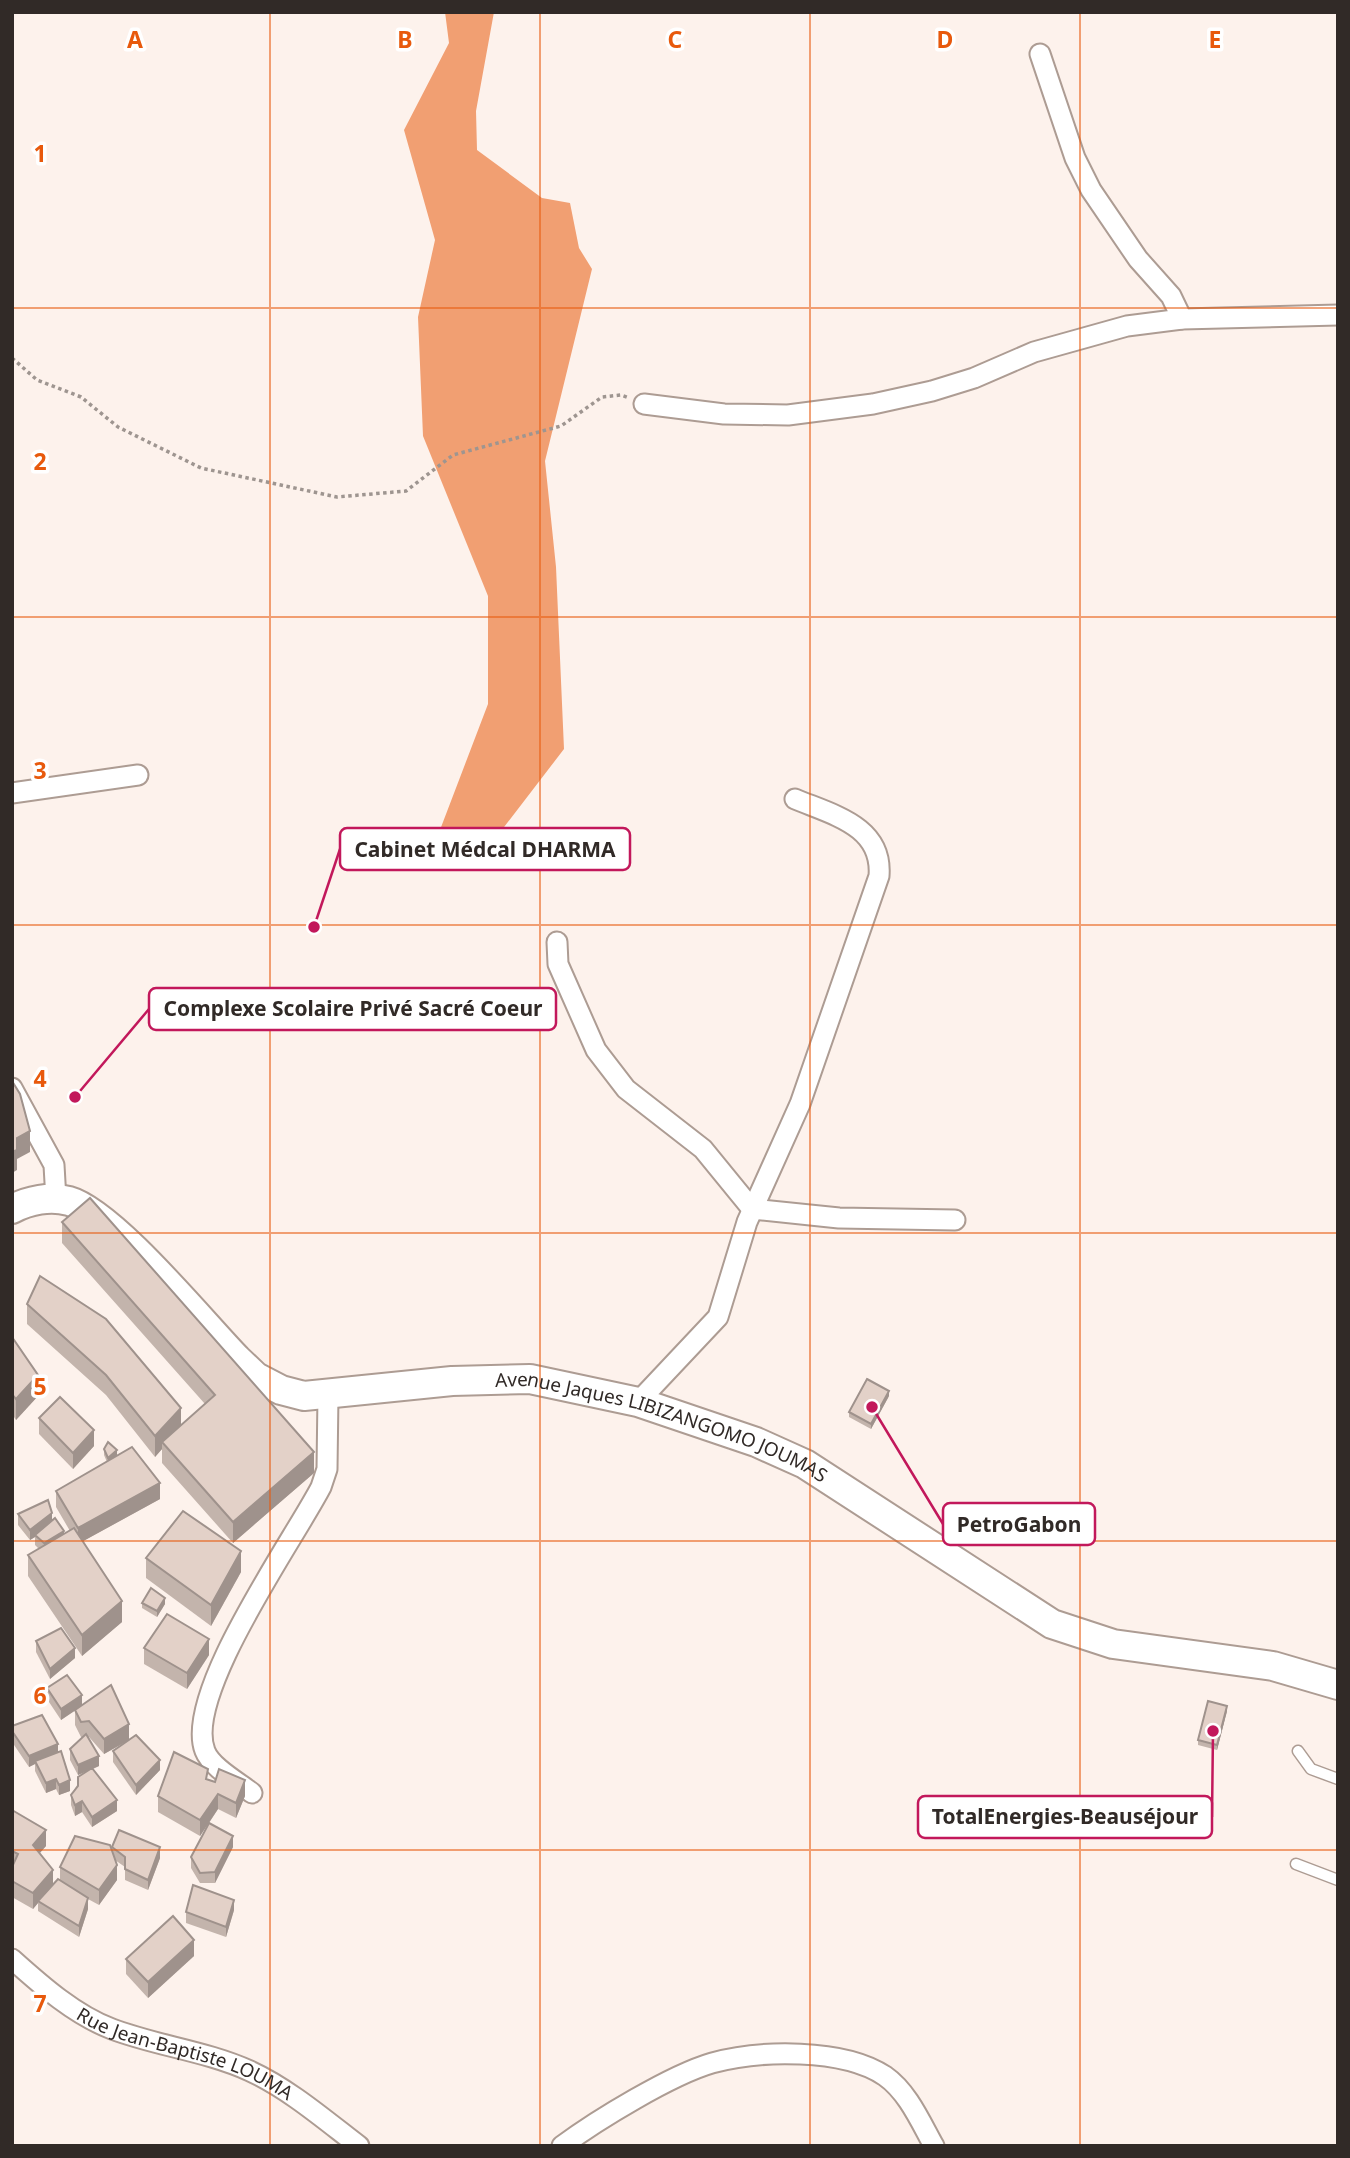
<svg xmlns="http://www.w3.org/2000/svg" width="1350" height="2158" viewBox="0 0 1350 2158" font-family="'Noto Sans',sans-serif">
  <style>
    .water { fill: #f19f72 }
    .lines { fill: none; stroke-linecap: round; stroke-linejoin: round }
    .lane-casing { stroke: #ad9c93; stroke-width: 13 }
    .street-casing { stroke: #ad9c93; stroke-width: 23 }
    .secondary-casing { stroke: #ad9c93; stroke-width: 32 }
    .path { stroke: #9e9590; stroke-width: 3.5; stroke-dasharray: 3.5 3.5; stroke-linecap: butt }
    .lane { stroke: #fff; stroke-width: 10 }
    .street { stroke: #fff; stroke-width: 19 }
    .secondary { stroke: #fff; stroke-width: 28 }
    .wall { fill: #c3b4ac }
    .shaded-wall { fill: #9f928c }
    .building { fill: #e3d1c8; stroke: #9f928c; stroke-width: 2 }
    .grid { fill: none; stroke: #e8590c; stroke-width: 2; stroke-opacity: 0.55 }
    .labels { text-anchor: middle; stroke-width: 7; stroke-linejoin: round; paint-order: stroke }
    .street-label { font-size: 19px; fill: #312a27; stroke: #fff }
    .grid-label { font-size: 23px; text-anchor: middle; font-weight: bold; fill: #e8590c; stroke: #fff; stroke-width: 7; stroke-linejoin: round; paint-order: stroke }
    .leader { fill: none; stroke: #c2185b; stroke-width: 2.5 }
    .callout-dot { fill: #c2185b; stroke: #fff; stroke-width: 2.5 }
    .callout { fill: #fff; stroke: #c2185b; stroke-width: 2.5 }
    .callout-label { font-size: 21px; text-anchor: middle; font-weight: bold; fill: #312a27 }
  </style>
  <rect width="100%" height="100%" fill="#fdf2ec"/>
  <!-- water -->
  <polygon class="water" points="445,12 494,12 476,111 477,150 542,198 570,203 579,248 592,269 545,461 556,567 564,749 488,848 456,857 435,843 488,704 488,596 423,436 418,317 435,240 404,130 449,43"/>
  <g class="lines">
    <defs>
      <g id="lane">
        <polyline points="1298,1751 1311,1769 1338,1779"/>
        <polyline points="1296,1864 1338,1880"/>
      </g>
      <g id="street">
        <polyline points="1040,54 1075,158 1091,190 1138,259 1171,296 1182,319"/>
        <polyline points="644,404 724,414 788,415 873,404 932,391 974,378 1034,352 1127,326 1182,319 1338,315"/>
        <polyline points="12,793 138,775"/>
        <polyline points="557,942 558,964 596,1050 626,1089 703,1149 752,1209 839,1218 955,1220"/>
        <polyline points="12,1088 54,1165 56,1200"/>
        <path d="M638 1402 718 1317 747 1222 800 1104 879 876C883 826 833 815 795 799"/>
        <path d="M252 1793C238 1782 211 1767 205 1751 183 1695 293 1541 321 1487L327 1469 328 1395"/>
        <path id="s1" d="M12 1959C42 1986 75 2015 112 2029 157 2046 206 2051 250 2071 289 2089 325 2120 359 2146"/>
        <path d="M562 2146C597 2120 671 2075 712 2063 759 2050 843 2048 885 2076 908 2092 921 2123 934 2146"/>
      </g>
      <g id="secondary">
        <path id="s2" d="M12 1209C29 1200 50 1196 69 1201 112 1213 202 1323 237 1359L256 1377 281 1390 304 1396 452 1381 530 1379 638 1402 756 1442 805 1464 1052 1624 1113 1644 1273 1666 1338 1685"/>
      </g>
    </defs>
    <!-- lane casing -->
    <use href="#lane" class="lane-casing"/>
    <!-- street casing -->
    <use href="#street" class="street-casing"/>
    <!-- secondary casing -->
    <use href="#secondary" class="secondary-casing"/>
    <!-- path -->
    <polyline class="path" points="12,358 37,380 81,397 118,427 201,468 337,497 406,491 453,455 561,426 602,397 621,395 629,398"/>
    <!-- lane -->
    <use href="#lane" class="lane"/>
    <!-- street -->
    <use href="#street" class="street"/>
    <!-- secondary -->
    <use href="#secondary" class="secondary"/>
  </g>
  <!-- wall -->
  <g class="wall">
    <polygon points="62,1222 314,1473 233,1543 162,1463 162,1449 155,1457 106,1395 27,1324 27,1304 181,1425 205,1404 62,1243"/>
    <polygon points="12,1337 38,1396 16,1420 12,1414"/>
    <polygon points="889,1396 871,1429 849,1417 849,1412"/>
    <polygon points="39,1418 94,1446 73,1469 39,1434"/>
    <polygon points="104,1449 117,1455 114,1458 160,1499 83,1541 122,1622 82,1656 28,1576 28,1555 39,1549 35,1545 35,1537 30,1540 18,1525 18,1514 52,1521 64,1534 70,1531 56,1507 56,1491 107,1462 104,1455"/>
    <polygon points="146,1558 241,1572 211,1626 146,1578"/>
    <polygon points="142,1603 165,1604 157,1617 142,1608"/>
    <polygon points="36,1641 75,1658 50,1679 36,1652"/>
    <polygon points="144,1648 209,1655 187,1689 144,1664"/>
    <polygon points="47,1688 82,1705 129,1740 104,1754 89,1737 88,1737 99,1766 93,1769 117,1811 92,1827 82,1812 75,1816 71,1805 71,1795 85,1772 78,1775 70,1760 70,1749 83,1737 81,1737 75,1725 75,1710 61,1720 47,1699"/>
    <polygon points="1227,1711 1217,1750 1198,1745 1198,1740"/>
    <polygon points="12,1726 58,1752 70,1791 59,1795 56,1789 46,1793 35,1771 35,1764 29,1767 12,1742"/>
    <polygon points="113,1751 160,1770 136,1795 113,1762"/>
    <polygon points="208,1779 245,1796 236,1818 218,1809 209,1823 233,1847 215,1883 200,1883 191,1868 191,1857 208,1824 200,1836 158,1812 158,1796"/>
    <polygon points="12,1810 46,1846 39,1853 53,1884 60,1880 60,1867 112,1851 112,1847 160,1858 148,1890 125,1880 125,1867 115,1860 117,1880 99,1905 88,1899 88,1909 79,1937 38,1911 38,1903 33,1909 12,1897"/>
    <polygon points="234,1910 226,1937 186,1923 186,1912"/>
    <polygon points="194,1956 148,1998 126,1974 126,1959"/>
  </g>
  <!-- shaded-wall -->
  <g class="shaded-wall">
    <polygon points="30,1131 30,1152 17,1159 17,1138"/>
    <polygon points="17,1150 17,1170 12,1173 12,1152"/>
    <polygon points="38,1375 38,1396 16,1420 16,1399"/>
    <polygon points="889,1391 889,1396 871,1429 871,1424"/>
    <polygon points="181,1408 181,1429 162,1442 162,1449 155,1457 155,1436"/>
    <polygon points="94,1430 94,1446 73,1469 73,1453"/>
    <polygon points="117,1450 117,1455 108,1463 108,1458"/>
    <polygon points="314,1452 314,1473 233,1543 233,1522"/>
    <polygon points="160,1483 160,1499 78,1544 78,1528"/>
    <polygon points="52,1513 52,1523 35,1535 35,1537 30,1540 30,1530"/>
    <polygon points="64,1531 64,1541 44,1554 44,1543"/>
    <polygon points="241,1551 241,1572 211,1626 211,1605"/>
    <polygon points="165,1598 165,1604 157,1617 157,1611"/>
    <polygon points="122,1601 122,1622 82,1656 82,1635"/>
    <polygon points="209,1639 209,1655 187,1689 187,1673"/>
    <polygon points="75,1648 75,1658 50,1679 50,1669"/>
    <polygon points="82,1695 82,1706 61,1720 61,1709"/>
    <polygon points="1227,1706 1227,1711 1217,1750 1217,1745"/>
    <polygon points="129,1724 129,1740 104,1754 104,1739"/>
    <polygon points="58,1744 58,1754 35,1761 35,1764 29,1767 29,1756"/>
    <polygon points="99,1756 99,1766 78,1775 78,1765"/>
    <polygon points="160,1760 160,1770 136,1795 136,1785"/>
    <polygon points="56,1779 56,1789 46,1793 46,1783"/>
    <polygon points="70,1780 70,1791 59,1795 59,1785"/>
    <polygon points="245,1780 245,1796 236,1818 236,1803"/>
    <polygon points="218,1794 218,1809 200,1836 200,1820"/>
    <polygon points="117,1800 117,1811 92,1827 92,1817"/>
    <polygon points="82,1801 82,1812 75,1816 75,1805"/>
    <polygon points="46,1830 46,1846 33,1861 33,1845"/>
    <polygon points="233,1836 233,1847 215,1883 215,1872"/>
    <polygon points="160,1847 160,1858 148,1890 148,1880"/>
    <polygon points="117,1865 117,1880 99,1905 99,1890"/>
    <polygon points="53,1870 53,1885 38,1901 38,1903 33,1909 33,1893"/>
    <polygon points="88,1898 88,1909 79,1937 79,1926"/>
    <polygon points="234,1900 234,1910 226,1937 226,1927"/>
    <polygon points="194,1940 194,1956 148,1998 148,1982"/>
  </g>
  <!-- building -->
  <g class="building">
    <polygon points="12,1081 20,1094 30,1131 17,1138 17,1150 12,1152"/>
    <polygon points="90,1198 314,1452 233,1522 162,1442 215,1395 62,1222"/>
    <polygon points="40,1276 106,1319 181,1408 155,1436 106,1375 27,1304"/>
    <polygon points="12,1337 38,1375 16,1399 12,1394"/>
    <polygon points="867,1379 889,1391 871,1424 849,1412"/>
    <polygon points="60,1397 94,1430 73,1453 39,1418"/>
    <polygon points="108,1442 117,1450 108,1458 104,1449"/>
    <polygon points="132,1447 160,1483 78,1528 56,1491"/>
    <polygon points="48,1500 52,1513 30,1530 18,1514"/>
    <polygon points="183,1511 241,1551 211,1605 146,1558"/>
    <polygon points="55,1518 64,1531 44,1543 35,1535"/>
    <polygon points="74,1528 122,1601 82,1635 28,1555"/>
    <polygon points="151,1588 165,1598 157,1611 142,1603"/>
    <polygon points="167,1614 209,1639 187,1673 144,1648"/>
    <polygon points="61,1628 75,1648 50,1669 36,1641"/>
    <polygon points="67,1675 82,1695 61,1709 47,1688"/>
    <polygon points="111,1685 129,1724 104,1739 89,1721 81,1722 75,1710"/>
    <polygon points="1208,1701 1227,1706 1217,1745 1198,1740"/>
    <polygon points="42,1715 58,1744 29,1756 12,1731 12,1726"/>
    <polygon points="86,1734 99,1756 78,1765 70,1749"/>
    <polygon points="136,1735 160,1760 136,1785 113,1751"/>
    <polygon points="61,1751 70,1780 59,1785 56,1779 46,1783 35,1761"/>
    <polygon points="174,1752 208,1769 206,1779 215,1782 219,1769 245,1780 236,1803 218,1794 200,1820 158,1796"/>
    <polygon points="92,1768 117,1800 92,1817 82,1801 75,1805 71,1795 78,1786 78,1777"/>
    <polygon points="12,1810 46,1830 33,1845 53,1870 33,1893 12,1881 12,1867 18,1854 12,1851"/>
    <polygon points="209,1823 233,1836 215,1872 200,1873 191,1857"/>
    <polygon points="119,1830 160,1847 148,1880 125,1869 125,1857 112,1847"/>
    <polygon points="75,1836 110,1845 117,1865 99,1890 60,1867"/>
    <polygon points="58,1879 88,1898 79,1926 38,1901"/>
    <polygon points="193,1885 234,1900 226,1927 186,1912"/>
    <polygon points="173,1916 194,1940 148,1982 126,1959"/>
  </g>
  <!-- grid -->
  <path class="grid" d="M270 12V2146M540 12V2146M810 12V2146M1080 12V2146M12 308H1338M12 617H1338M12 925H1338M12 1233H1338M12 1541H1338M12 1850H1338"/>
  <g class="labels">
    <!-- street labels -->
    <g class="street-label">
      <text dy="7" stroke="none"><textPath href="#s2" startOffset="735">Avenue Jaques LIBIZANGOMO JOUMAS</textPath></text>
      <text dy="7" stroke="none"><textPath href="#s1" startOffset="200">Rue Jean-Baptiste LOUMA</textPath></text>
    </g>
  </g>
  <g class="grid-label">
    <text x="135" y="48">A</text>
    <text x="405" y="48">B</text>
    <text x="675" y="48">C</text>
    <text x="945" y="48">D</text>
    <text x="1215" y="48">E</text>
    <text x="40" y="162">1</text>
    <text x="40" y="470">2</text>
    <text x="40" y="779">3</text>
    <text x="40" y="1087">4</text>
    <text x="40" y="1395">5</text>
    <text x="40" y="1704">6</text>
    <text x="40" y="2012">7</text>
  </g>
  <!-- callouts -->
  <path class="leader" d="M314 927L340 849M75 1097L149 1009M872 1407L943 1524M1213 1731L1212 1817"/>
  <g class="callout-dot">
    <circle cx="314" cy="927" r="7"/>
    <circle cx="75" cy="1097" r="7"/>
    <circle cx="872" cy="1407" r="7"/>
    <circle cx="1213" cy="1731" r="7"/>
  </g>
  <g class="callout">
    <rect x="340" y="828" width="290" height="42" rx="7"/>
    <rect x="149" y="988" width="407" height="42" rx="7"/>
    <rect x="943" y="1503" width="152" height="42" rx="7"/>
    <rect x="918" y="1796" width="294" height="42" rx="7"/>
  </g>
  <g class="callout-label">
    <text x="485" y="857">Cabinet Médcal DHARMA</text>
    <text x="353" y="1016">Complexe Scolaire Privé Sacré Coeur</text>
    <text x="1019" y="1532">PetroGabon</text>
    <text x="1065" y="1824">TotalEnergies-Beauséjour</text>
  </g>
  <!-- border -->
  <rect width="1350" height="2158" fill="none" stroke="#312a27" stroke-width="28"/>
</svg>
